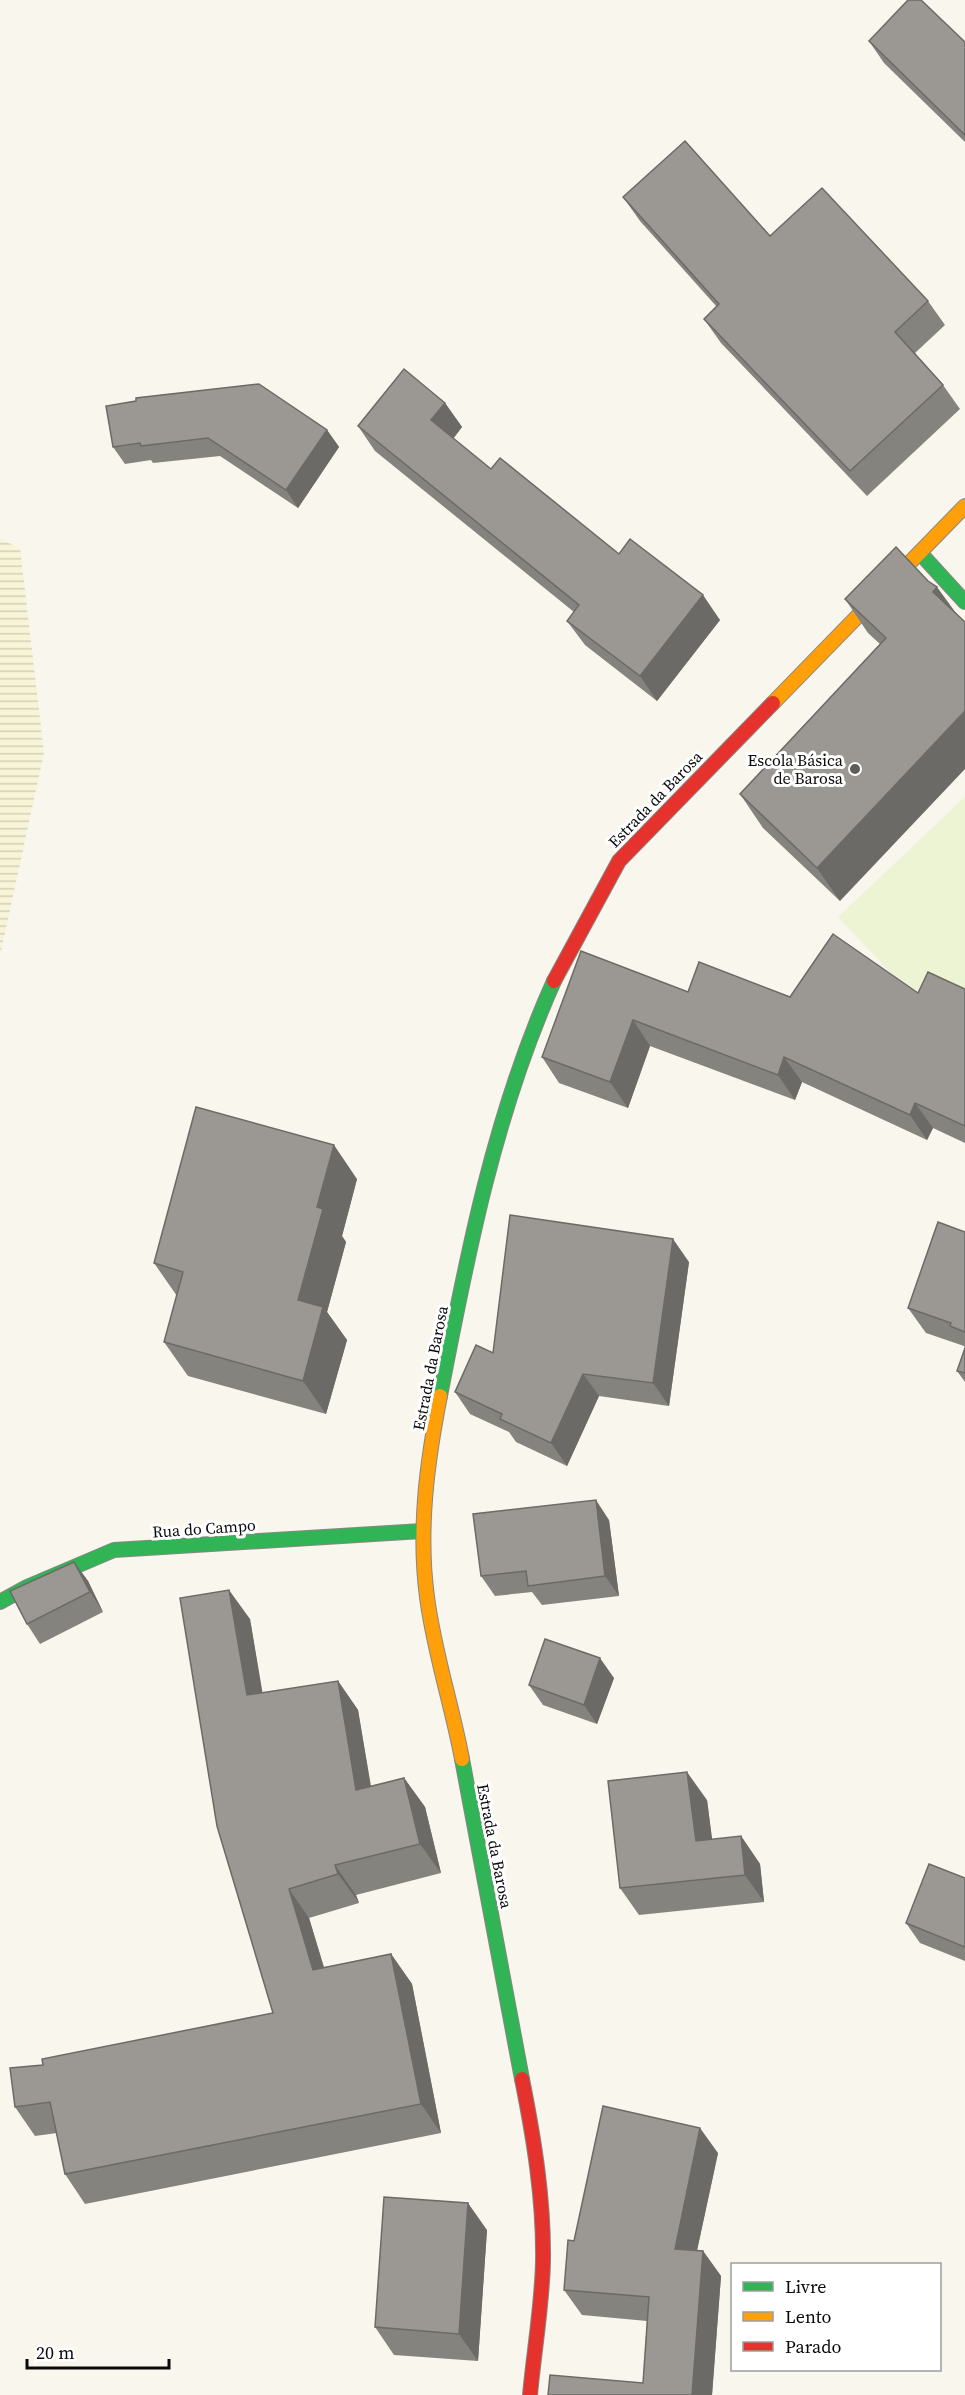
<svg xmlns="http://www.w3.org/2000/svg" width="965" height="2395" viewBox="0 0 965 2395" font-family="'Source Serif 4',serif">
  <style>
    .farmland { fill: url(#farmland-rules) }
    .pitch { fill: #ecf4d4 }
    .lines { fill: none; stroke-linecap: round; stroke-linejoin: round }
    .fast-casing { stroke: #888783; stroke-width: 16 }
    .slow-casing { stroke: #888783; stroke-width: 16 }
    .jam-casing { stroke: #888783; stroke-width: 16 }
    .fast { stroke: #30b455; stroke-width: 14 }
    .slow { stroke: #ff9f0a; stroke-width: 14 }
    .jam { stroke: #e5322d; stroke-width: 14 }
    .wall { fill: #85837e }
    .shaded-wall { fill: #6c6a67 }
    .building { fill: #9b9893; stroke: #6c6a67; stroke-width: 1.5 }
    .poi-dot { fill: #5e5d59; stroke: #fff; stroke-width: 2 }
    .labels { text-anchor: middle; stroke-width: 6; stroke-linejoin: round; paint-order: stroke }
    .poi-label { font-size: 16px; fill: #0a0a0a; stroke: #fff; text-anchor: end }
    .street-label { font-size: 16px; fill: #0a0a0a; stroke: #fff }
  </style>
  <defs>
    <pattern id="farmland-rules" width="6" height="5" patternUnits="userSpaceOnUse" patternTransform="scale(1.5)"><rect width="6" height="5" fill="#f8f4d7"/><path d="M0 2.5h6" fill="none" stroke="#d3d0b7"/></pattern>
  </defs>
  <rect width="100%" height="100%" fill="#f9f6ed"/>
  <!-- farmland -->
  <polygon class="farmland" points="0,539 20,548 44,753 0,956"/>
  <!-- pitch -->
  <polygon class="pitch" points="965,797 965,1001 940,1025 838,917"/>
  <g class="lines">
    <defs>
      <g id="fast">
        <polyline points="921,554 965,602"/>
        <path d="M440 1396C467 1255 495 1112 554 981"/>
        <polyline points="0,1602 27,1587 114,1550 422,1531"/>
        <polyline points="462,1759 522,2079"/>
      </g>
      <g id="slow">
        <polyline points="773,703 965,506"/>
        <path d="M440 1396C427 1462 418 1530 427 1597 434 1652 452 1705 462 1759"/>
      </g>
      <g id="jam">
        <polyline points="554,981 619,861 773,703"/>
        <path d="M522 2079C534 2139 544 2200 543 2262 542 2306 534 2351 530 2395"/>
      </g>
    </defs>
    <!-- fast casing -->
    <use href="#fast" class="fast-casing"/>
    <!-- slow casing -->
    <use href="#slow" class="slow-casing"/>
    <!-- jam casing -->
    <use href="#jam" class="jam-casing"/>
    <!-- fast -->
    <use href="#fast" class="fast"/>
    <!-- slow -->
    <use href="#slow" class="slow"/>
    <!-- jam -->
    <use href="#jam" class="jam"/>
  </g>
  <!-- wall -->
  <g class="wall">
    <polygon points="869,41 965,42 965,142 884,63"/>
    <polygon points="623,197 770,236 928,301 945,325 915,353 943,385 960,409 867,496 721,343 704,319 717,307 640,221"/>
    <polygon points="445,403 462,427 453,439 491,469 720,620 657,701 585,645 567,621 574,612 375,451 358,426"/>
    <polygon points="106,406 327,430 339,447 298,508 220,456 153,463 151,460 125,464 113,447"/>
    <polygon points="928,581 840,901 763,828 740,794 880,644 868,633 845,599"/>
    <polygon points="965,989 965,1143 933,1128 927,1140 802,1082 795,1100 650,1046 628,1108 559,1083 542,1057 688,992 790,997 918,993"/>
    <polygon points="357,1179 342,1236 346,1242 327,1312 347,1340 326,1414 188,1376 164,1342 177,1296 154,1263"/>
    <polygon points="965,1232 965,1382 957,1371 965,1348 964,1346 926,1333 908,1308"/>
    <polygon points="689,1262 669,1406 599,1396 567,1466 516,1442 509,1432 470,1414 455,1392 493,1353"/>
    <polygon points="609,1520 619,1596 542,1605 532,1592 495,1596 481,1576"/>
    <polygon points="74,1562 88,1581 103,1612 40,1644 27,1624"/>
    <polygon points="250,1619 262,1693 338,1681 358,1710 371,1786 404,1778 425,1807 441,1873 356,1895 359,1903 309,1918 324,1967 391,1954 412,1984 441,2133 85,2204 65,2174 57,2133 35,2136 15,2107 43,2065 273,2013"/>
    <polygon points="614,1678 597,1724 543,1705 529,1685"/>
    <polygon points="707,1800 712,1840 741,1836 760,1864 764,1902 639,1915 620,1888"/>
    <polygon points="965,1878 965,1961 920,1943 906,1923"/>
    <polygon points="718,2153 697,2250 703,2251 721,2276 712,2395 548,2395 643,2383 647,2321 582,2315 564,2290 574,2241"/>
    <polygon points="487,2230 478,2361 394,2355 375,2327"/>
  </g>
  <!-- shaded-wall -->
  <g class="shaded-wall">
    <polygon points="445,403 462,427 448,445 431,420"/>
    <polygon points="327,430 339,447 298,508 286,490"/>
    <polygon points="937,587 961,620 933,592"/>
    <polygon points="703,595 720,620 657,701 640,676"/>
    <polygon points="965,711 965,769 840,901 817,868"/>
    <polygon points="633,1020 650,1046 628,1108 610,1082"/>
    <polygon points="784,1057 802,1082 795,1100 778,1075"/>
    <polygon points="915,1103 933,1128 927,1140 910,1115"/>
    <polygon points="334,1145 357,1179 342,1236 346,1242 327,1312 347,1340 326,1414 303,1381 298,1300 317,1207"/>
    <polygon points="673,1239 689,1262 669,1406 653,1383"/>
    <polygon points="583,1374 599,1396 567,1466 551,1443"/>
    <polygon points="596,1500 609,1520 619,1596 605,1576"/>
    <polygon points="74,1562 88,1581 103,1612 90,1592"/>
    <polygon points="229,1590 250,1619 268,1725 247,1695"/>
    <polygon points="600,1658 614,1678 597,1724 584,1705"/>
    <polygon points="338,1681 358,1710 376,1819 356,1790"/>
    <polygon points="687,1772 707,1800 716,1869 696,1841"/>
    <polygon points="404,1778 425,1807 441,1873 420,1844"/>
    <polygon points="741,1836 760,1864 764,1902 745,1875"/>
    <polygon points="335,1865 356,1895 359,1903 338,1874"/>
    <polygon points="289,1889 309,1918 333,1999 313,1970"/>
    <polygon points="391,1954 412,1984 441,2133 421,2104"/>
    <polygon points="700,2128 718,2153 692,2274 675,2249"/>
    <polygon points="468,2203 487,2230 478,2361 459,2334"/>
    <polygon points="703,2251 721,2276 712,2395 692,2395"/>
  </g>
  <!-- building -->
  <g class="building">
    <polygon points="908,0 921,0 965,42 965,135 869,41"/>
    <polygon points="685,141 770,236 822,188 928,301 895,332 943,385 850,471 704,319 719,304 623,197"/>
    <polygon points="404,369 445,403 431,420 491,469 500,458 619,554 630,539 703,595 640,676 567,621 579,605 358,426"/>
    <polygon points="259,384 327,430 286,490 208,438 141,446 140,443 113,447 106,406 136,401 136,398"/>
    <polygon points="896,547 928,581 937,587 933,592 965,622 965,711 817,868 740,794 886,638 845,599"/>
    <polygon points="833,934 918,993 928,972 965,989 965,1126 915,1103 910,1115 784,1057 778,1075 633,1020 610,1082 542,1057 581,951 688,992 699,962 790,997"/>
    <polygon points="196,1107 334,1145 317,1207 323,1209 298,1300 323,1307 303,1381 164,1342 183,1272 154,1263"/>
    <polygon points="510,1215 673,1239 653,1383 583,1374 551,1443 500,1419 502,1414 455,1392 476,1345 493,1353"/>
    <polygon points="938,1222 965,1232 965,1332 950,1326 951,1323 908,1308"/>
    <polygon points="965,1348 965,1373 957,1371"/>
    <polygon points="596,1500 605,1576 528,1586 526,1571 481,1576 473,1514"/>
    <polygon points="74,1562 90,1592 27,1624 10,1591"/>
    <polygon points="229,1590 247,1695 338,1681 356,1790 404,1778 420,1844 335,1865 338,1874 289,1889 313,1970 391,1954 421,2104 65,2174 50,2102 15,2107 10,2068 43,2065 42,2059 273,2013 217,1826 180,1598"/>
    <polygon points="545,1639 600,1658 584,1705 529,1685"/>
    <polygon points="687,1772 696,1841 741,1836 745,1875 620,1888 608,1781"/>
    <polygon points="929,1864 965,1878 965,1947 906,1923"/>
    <polygon points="603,2106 700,2128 675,2249 703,2251 692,2395 548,2395 550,2375 643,2383 649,2297 564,2290 568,2240 574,2241"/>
    <polygon points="384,2197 468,2203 459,2334 375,2327"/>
  </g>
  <!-- markers -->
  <circle class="poi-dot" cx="855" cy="769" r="6"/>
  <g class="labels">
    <!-- poi labels -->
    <g class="poi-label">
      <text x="843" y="766">Escola Básica<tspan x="843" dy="18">de Barosa</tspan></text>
    </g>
    <!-- street labels -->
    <g class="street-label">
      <text transform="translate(655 799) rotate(-46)" y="6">Estrada da Barosa</text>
      <text transform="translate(430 1368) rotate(-79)" y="6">Estrada da Barosa</text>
      <text transform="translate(204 1528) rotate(-4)" y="6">Rua do Campo</text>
      <text transform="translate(495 1846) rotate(79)" y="6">Estrada da Barosa</text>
    </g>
  </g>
  <!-- legend -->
  <rect x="731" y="2263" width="210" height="108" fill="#ffffff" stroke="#9d9d9d" stroke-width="1.5"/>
  <rect x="743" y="2282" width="30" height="9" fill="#30b455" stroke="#9d9d9d" stroke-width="1.5"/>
  <text x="785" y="2293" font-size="18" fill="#0a0a0a">Livre</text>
  <rect x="743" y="2312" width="30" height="9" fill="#ff9f0a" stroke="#9d9d9d" stroke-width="1.5"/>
  <text x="785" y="2323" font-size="18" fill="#0a0a0a">Lento</text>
  <rect x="743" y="2342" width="30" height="9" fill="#e5322d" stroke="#9d9d9d" stroke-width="1.5"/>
  <text x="785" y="2353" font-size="18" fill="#0a0a0a">Parado</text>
  <!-- scale -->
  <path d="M27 2359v9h142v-9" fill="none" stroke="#0a0a0a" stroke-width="3"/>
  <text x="36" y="2359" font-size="18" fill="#0a0a0a" stroke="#ffffff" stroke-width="4.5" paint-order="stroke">20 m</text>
</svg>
